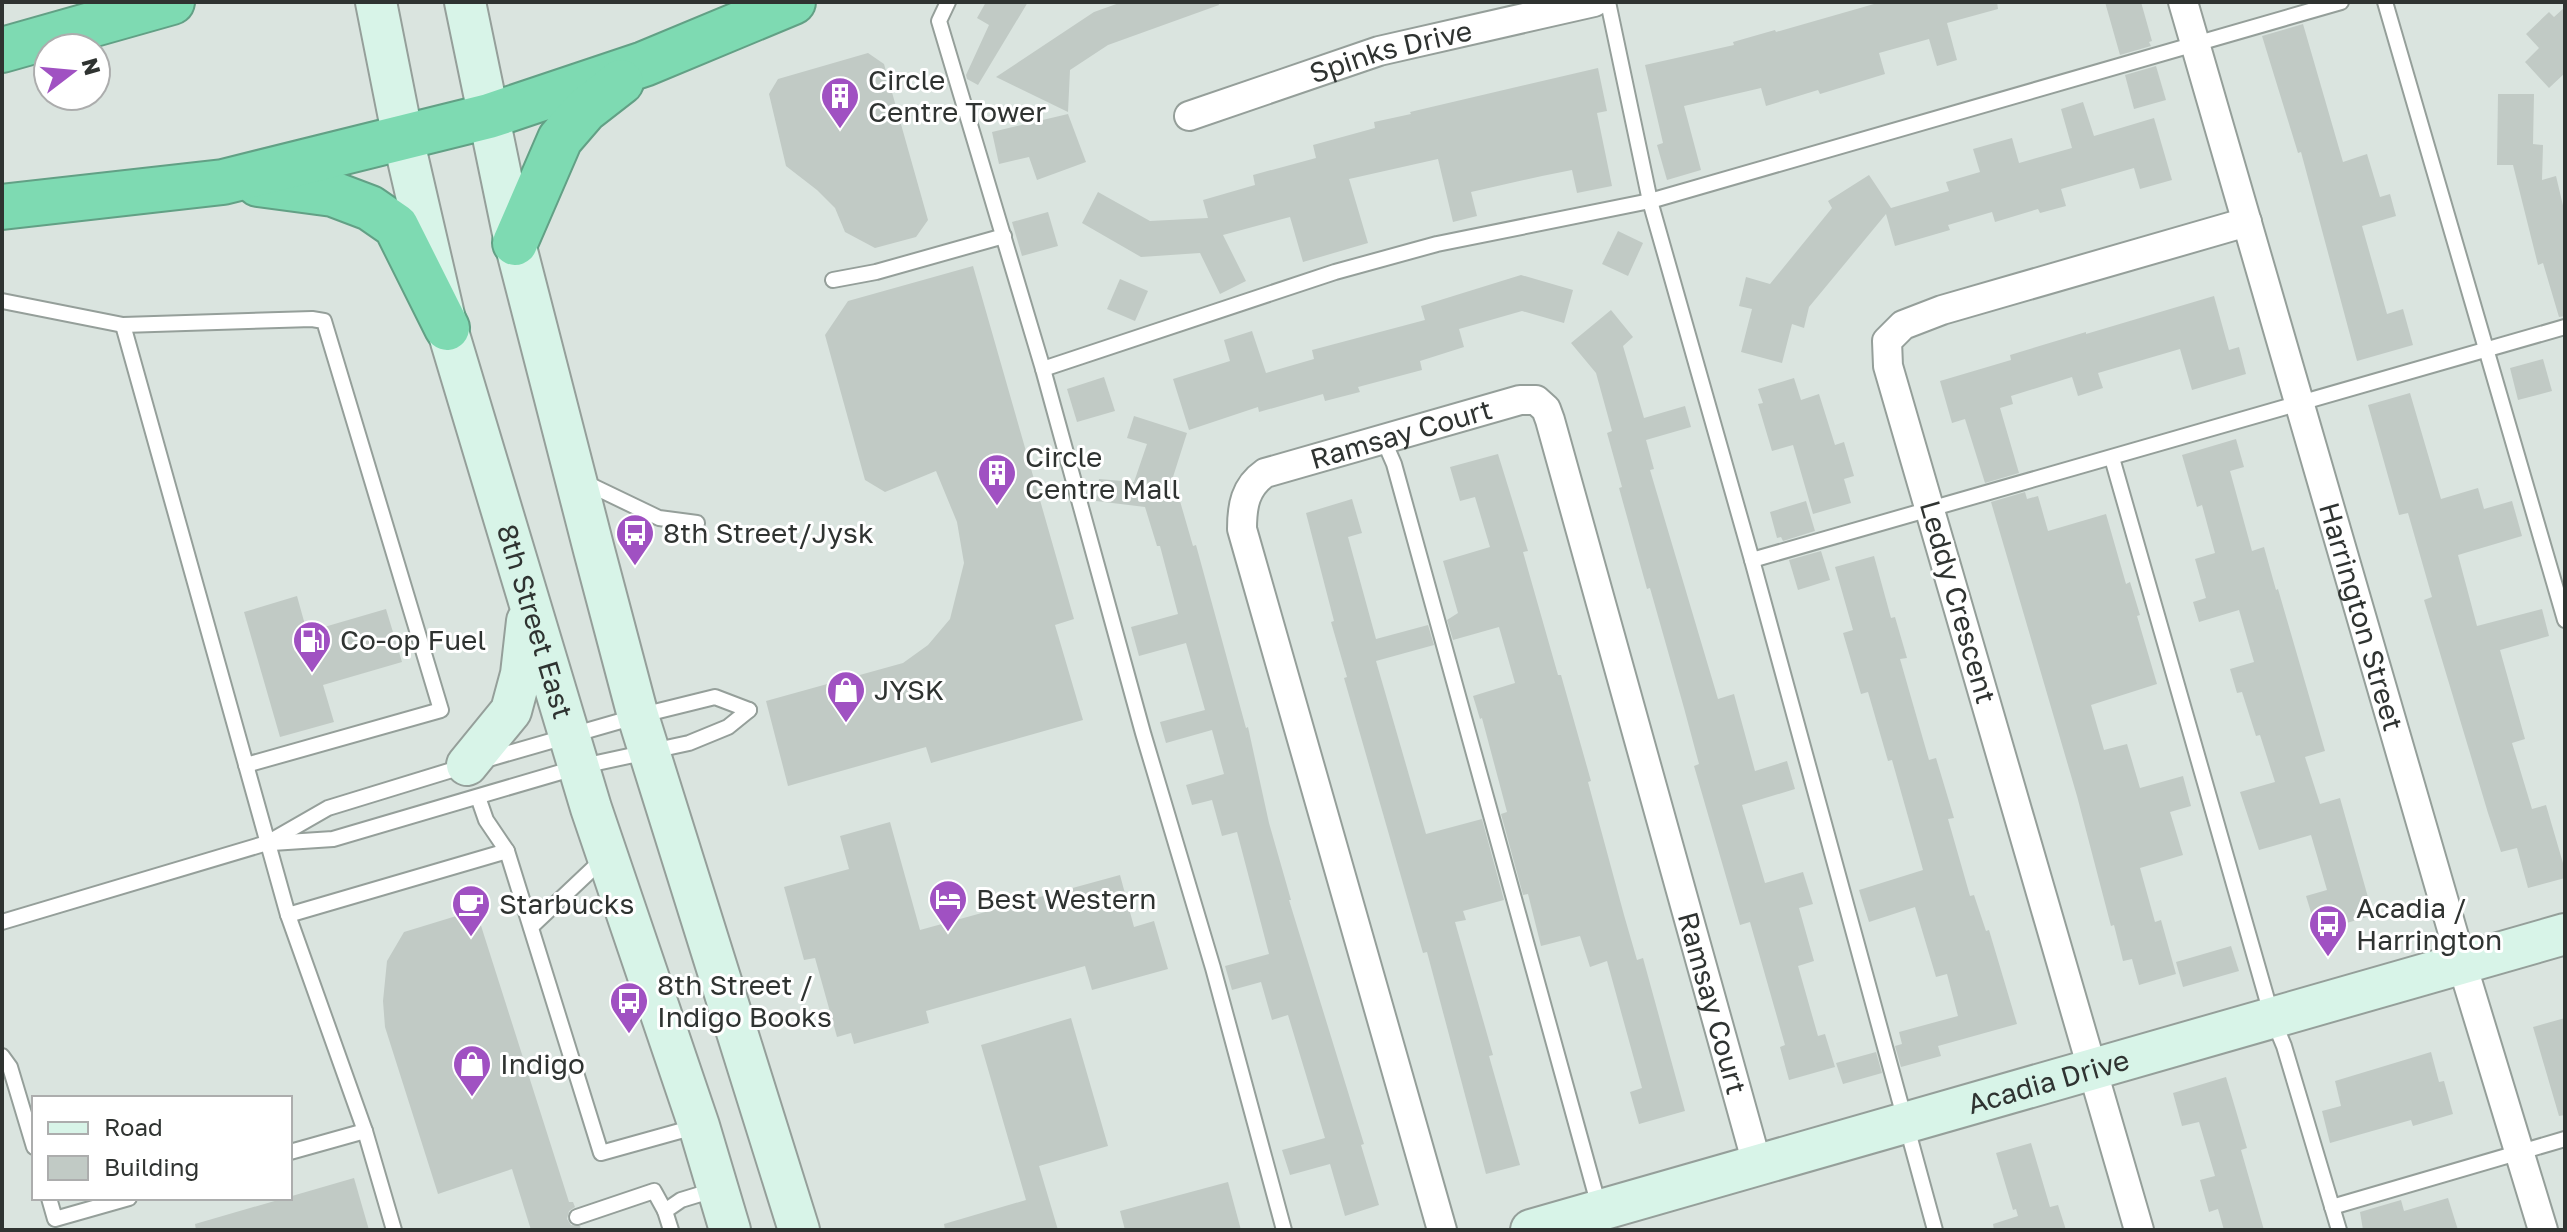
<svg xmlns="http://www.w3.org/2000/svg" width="2567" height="1232" viewBox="0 0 2567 1232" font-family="'Golos Text',sans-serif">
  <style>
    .building { fill: #c1cac5 }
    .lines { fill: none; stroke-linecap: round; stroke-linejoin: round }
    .lane-casing { stroke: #959f9a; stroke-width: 18 }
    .street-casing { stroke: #959f9a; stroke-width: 32 }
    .secondary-casing { stroke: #959f9a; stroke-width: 44 }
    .highway-casing { stroke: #62a085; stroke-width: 48 }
    .lane { stroke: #fff; stroke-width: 14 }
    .street { stroke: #fff; stroke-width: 28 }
    .secondary { stroke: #d8f4e8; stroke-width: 40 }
    .highway { stroke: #7edab2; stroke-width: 44 }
    .labels { text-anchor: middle; stroke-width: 6; stroke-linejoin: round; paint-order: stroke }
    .street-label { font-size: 28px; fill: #2f3331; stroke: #fff }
    .poi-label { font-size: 28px; fill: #2f3331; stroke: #fff; text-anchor: start }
  </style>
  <rect width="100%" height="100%" fill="#dae4df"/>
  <!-- building -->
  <g class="building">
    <polygon points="986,2 1028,2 978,85 967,79 966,75 989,25 977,18"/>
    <polygon points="1122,2 1218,2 1219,5 1108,45 1070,70 1068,112 996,77 1094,12"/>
    <polygon points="1881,2 1997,2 1998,9 1947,23 1957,60 1937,66 1929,39 1879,53 1885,74 1820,94 1818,90 1766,106 1761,88 1684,106 1701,170 1667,180 1657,145 1663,143 1645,65 1734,45 1733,42 1775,30 1776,32"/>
    <polygon points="2105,2 2141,2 2152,41 2149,42 2151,46 2120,55"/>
    <polygon points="2565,7 2565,73 2549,88 2525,62 2539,48 2526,34 2549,12 2554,17"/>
    <polygon points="2303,24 2343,162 2367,154 2380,197 2390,194 2396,216 2362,226 2387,314 2403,309 2413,345 2357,361 2301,152 2298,153 2262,36"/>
    <polygon points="868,53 884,64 928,220 916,237 875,248 845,232 835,208 817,190 786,166 769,94 778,79"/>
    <polygon points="2156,66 2166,100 2134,109 2125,75"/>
    <polygon points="1598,68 1607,111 1597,113 1612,186 1577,193 1572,170 1542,176 1471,192 1477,216 1453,222 1438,159 1349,179 1368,243 1303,262 1290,217 1223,235 1246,281 1220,294 1200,253 1141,257 1082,223 1098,192 1150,221 1208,218 1203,200 1255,185 1253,175 1316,158 1313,145 1375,128 1374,122 1411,114 1410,112"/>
    <polygon points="2498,94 2534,94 2533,144 2543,145 2542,180 2556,176 2565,214 2565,316 2559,317 2543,263 2538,265 2513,165 2497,165"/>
    <polygon points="2083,102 2094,136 2154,118 2172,180 2140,189 2134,168 2061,189 2066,206 2040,213 2038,209 1995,222 1992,212 1948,225 1950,230 1895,246 1886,214 1809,307 1804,328 1792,324 1782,363 1741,352 1752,309 1739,306 1746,277 1770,284 1832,208 1828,201 1869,175 1891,208 1949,191 1946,182 1980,172 1973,149 2012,138 2019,163 2072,148 2061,109"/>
    <polygon points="1068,114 1086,162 1037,180 1029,157 999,164 992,132"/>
    <polygon points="1048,212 1058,246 1022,256 1012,222"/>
    <polygon points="1618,231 1643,243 1628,276 1602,264"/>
    <polygon points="973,266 1074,619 1055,625 1083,720 931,763 926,747 788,786 766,701 903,663 928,645 950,619 964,563 957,522 936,471 885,492 865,480 825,335 848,301"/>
    <polygon points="1521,275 1573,290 1564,323 1522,311 1459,329 1464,347 1420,361 1422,370 1358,387 1360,392 1325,401 1323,394 1259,412 1258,407 1189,430 1173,379 1230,361 1224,340 1252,331 1266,373 1314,359 1312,350 1425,320 1421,306"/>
    <polygon points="1120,279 1148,291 1135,321 1107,309"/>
    <polygon points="2214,296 2229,350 2239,347 2246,374 2192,390 2180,349 2098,373 2103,388 2078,396 2072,377 2011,396 2013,404 2000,408 2019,473 1985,483 1965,419 1952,423 1940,381 2011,360 2010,355 2086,332 2086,334"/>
    <polygon points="1611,310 1633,337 1623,346 1644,418 1685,406 1691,427 1646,440 1654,469 1650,470 1718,699 1734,694 1755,771 1787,761 1795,789 1742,805 1765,883 1803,872 1813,904 1799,908 1814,961 1798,966 1818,1036 1825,1034 1835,1067 1789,1080 1780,1047 1785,1045 1750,922 1740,925 1694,766 1699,764 1684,708 1650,588 1647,589 1619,488 1622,487 1607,433 1612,431 1596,373 1571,343"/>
    <polygon points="2543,359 2552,391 2518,400 2510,368"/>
    <polygon points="1104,377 1115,411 1077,422 1067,389"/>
    <polygon points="1794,378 1801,400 1819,394 1835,445 1844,442 1854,476 1844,479 1851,503 1813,514 1793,445 1772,451 1758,404 1763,403 1758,389"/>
    <polygon points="2410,393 2441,499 2478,488 2484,509 2512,501 2522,536 2458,555 2477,626 2542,609 2549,636 2500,650 2525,739 2512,743 2532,809 2546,805 2565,870 2565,878 2528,888 2517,848 2501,852 2488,813 2424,600 2432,597 2408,513 2399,515 2368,405"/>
    <polygon points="1134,416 1187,433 1173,477 1193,546 1196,545 1246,728 1248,727 1269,823 1291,900 1289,900 1364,1144 1361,1145 1379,1205 1345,1216 1330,1164 1290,1175 1282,1150 1325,1138 1288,1015 1272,1020 1261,982 1232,990 1225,966 1269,954 1237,832 1222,836 1212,800 1192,805 1186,785 1224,774 1212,730 1166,743 1160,722 1205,710 1186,643 1139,656 1131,627 1178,614 1160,546 1157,546 1145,507 1096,501 1099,479 1134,482 1147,444 1127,438"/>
    <polygon points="2236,439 2244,467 2230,471 2252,551 2264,547 2276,590 2278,589 2325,751 2305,757 2320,804 2340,798 2373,915 2317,932 2306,896 2327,890 2311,835 2259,850 2240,792 2275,782 2260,735 2256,736 2242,692 2237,693 2230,669 2254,662 2239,610 2199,622 2193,602 2206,598 2195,559 2215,553 2202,505 2197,507 2182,455"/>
    <polygon points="1498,454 1528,551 1523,552 1558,675 1561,675 1591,781 1588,782 1624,915 1637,960 1643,958 1685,1111 1639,1124 1630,1092 1642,1088 1607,961 1590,967 1580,936 1541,946 1528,894 1523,895 1501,814 1507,812 1482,718 1480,719 1473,696 1515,683 1499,627 1453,640 1447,620 1458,613 1443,561 1490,547 1475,497 1460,501 1450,467"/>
    <polygon points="2025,492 2027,499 2038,496 2048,531 2106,514 2126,584 2130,582 2140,615 2137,616 2157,684 2091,705 2104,750 2127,744 2140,788 2183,776 2191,806 2170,812 2183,855 2140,868 2155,922 2161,920 2176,974 2139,985 2132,959 2123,961 2114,925 2111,926 2077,796 1991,502"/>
    <polygon points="1352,499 1362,533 1348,537 1376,639 1428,625 1434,645 1376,661 1426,834 1482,819 1504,900 1463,911 1466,920 1455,922 1493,1055 1489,1056 1520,1165 1486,1174 1427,952 1423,953 1344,678 1347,677 1331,622 1334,621 1306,513"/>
    <polygon points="1806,501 1815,531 1783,541 1781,537 1777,538 1770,512"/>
    <polygon points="1821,551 1830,580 1798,590 1789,560"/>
    <polygon points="1874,556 1891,618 1895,617 1907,658 1900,659 1929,760 1936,758 1954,818 1948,819 1970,896 1974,895 1986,931 1989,930 2017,1024 1938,1046 1941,1056 1901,1067 1895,1046 1902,1044 1899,1032 1958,1016 1947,974 1936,977 1915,907 1869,922 1859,890 1923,870 1892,760 1888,761 1868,692 1861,694 1843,633 1853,630 1835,567"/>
    <polygon points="297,596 307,632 386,609 402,662 323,685 334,722 280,737 244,612"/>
    <polygon points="890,822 920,930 1120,875 1134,927 1154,921 1168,969 1092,990 1085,966 926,1011 929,1023 854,1044 851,1033 837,1037 815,958 804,960 784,887 849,869 840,836"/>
    <polygon points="476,910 569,1202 573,1202 575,1207 569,1211 567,1219 571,1225 580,1226 581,1230 531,1230 512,1169 438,1194 385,1027 383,1001 387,961 404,932"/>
    <polygon points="2231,946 2239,971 2183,987 2176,962"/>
    <polygon points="1071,1018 1108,1146 1039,1166 1058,1230 945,1230 944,1224 1026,1200 981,1045"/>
    <polygon points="2565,1018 2565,1115 2559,1116 2533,1027"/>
    <polygon points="1876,1052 1882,1073 1843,1084 1836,1063"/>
    <polygon points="2431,1052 2439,1082 2444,1081 2453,1114 2413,1126 2411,1120 2330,1143 2322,1111 2341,1106 2335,1081"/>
    <polygon points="2226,1077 2247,1148 2241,1150 2264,1230 2224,1230 2218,1209 2209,1212 2200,1180 2215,1176 2199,1122 2182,1126 2173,1093"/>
    <polygon points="2031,1143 2050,1207 2058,1205 2066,1230 1994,1230 1993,1224 2018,1216 2016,1209 2013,1210 1996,1153"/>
    <polygon points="354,1178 369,1230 196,1230 195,1224"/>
    <polygon points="1228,1182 1241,1230 1125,1230 1120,1211"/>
    <polygon points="2448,1198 2458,1230 2363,1230 2360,1212 2401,1200 2404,1211"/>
  </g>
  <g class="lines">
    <defs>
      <g id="lane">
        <polyline points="948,2 939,21 1043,369 1143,733 1213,968 1284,1230"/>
        <polyline points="1608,2 1650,201 1752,560 1935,1230"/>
        <polyline points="2385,2 2565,620"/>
        <polyline points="833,280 876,272 1004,236"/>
        <polyline points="2,301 123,325 312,319 324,321 441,710 246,765"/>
        <polyline points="123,325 288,915 365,1131 394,1230"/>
        <polyline points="1043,369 1335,272 1437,244 1650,201 2341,2"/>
        <polyline points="1384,441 1394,464 1600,1210"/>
        <polyline points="2112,458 2272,1017 2284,1046 2339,1230"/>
        <polyline points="582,481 659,518 697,523"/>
        <polyline points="1752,560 2565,327"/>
        <polyline points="485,760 638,716 715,697 749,710"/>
        <polyline points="478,797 486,820 507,851 601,1153 698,1126"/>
        <polyline points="272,843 333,839 578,767 689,743 728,727 749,710"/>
        <polyline points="288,915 507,851"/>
        <polyline points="2,922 267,843 328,808 465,766"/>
        <polyline points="531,927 604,858"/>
        <polyline points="2,1056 10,1067 34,1147"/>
        <polyline points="290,1152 365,1131"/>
        <polyline points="49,1198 55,1219 129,1198"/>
        <polyline points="2332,1207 2565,1139"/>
        <polyline points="577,1217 654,1191 665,1211"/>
        <polyline points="671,1230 665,1211 681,1200 717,1189"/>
      </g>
      <g id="street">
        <path id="s1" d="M2183 2 2462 964 2543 1230"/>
        <path id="s2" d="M1189 116 1379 51 1594 2"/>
        <path id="s3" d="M1442 1230 1242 529C1242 506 1245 487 1265 473L1520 400H1536L1546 409 1550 420 1757 1164"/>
        <polyline points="2139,1230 1888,366 1887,341 1903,325 1942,310 2247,222"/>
      </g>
      <g id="secondary">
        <path id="s4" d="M376 2 403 138 447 328 591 808 699 1126 730 1230"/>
        <polyline points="465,2 515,243 594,550 638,716 799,1230"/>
        <polyline points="467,765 511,711 521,674 527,621"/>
        <path id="s5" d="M1531 1230 2565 934"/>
      </g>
      <g id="highway">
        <polyline points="2,50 172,2"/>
        <polyline points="258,184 333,194 370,208 396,226 447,328"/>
        <polyline points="2,207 223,182 489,116 644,64 793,2"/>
        <polyline points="515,243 560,139 585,110 621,82"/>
      </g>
    </defs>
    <!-- lane casing -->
    <use href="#lane" class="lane-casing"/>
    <!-- street casing -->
    <use href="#street" class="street-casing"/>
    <!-- secondary casing -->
    <use href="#secondary" class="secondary-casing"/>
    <!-- highway casing -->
    <use href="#highway" class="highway-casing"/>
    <!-- lane -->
    <use href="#lane" class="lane"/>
    <!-- street -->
    <use href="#street" class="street"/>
    <!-- secondary -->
    <use href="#secondary" class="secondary"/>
    <!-- highway -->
    <use href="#highway" class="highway"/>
  </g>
  <!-- icons -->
  <defs>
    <symbol id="building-pin" viewBox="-11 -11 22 30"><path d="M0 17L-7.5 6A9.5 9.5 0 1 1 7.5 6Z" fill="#a051c2" stroke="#fff"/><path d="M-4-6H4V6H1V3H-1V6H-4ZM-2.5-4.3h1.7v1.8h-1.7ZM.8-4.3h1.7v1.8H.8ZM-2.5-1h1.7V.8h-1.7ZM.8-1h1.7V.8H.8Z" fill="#fff"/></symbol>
    <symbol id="bus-pin" viewBox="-11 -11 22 30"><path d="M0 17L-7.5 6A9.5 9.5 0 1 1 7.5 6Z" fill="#a051c2" stroke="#fff"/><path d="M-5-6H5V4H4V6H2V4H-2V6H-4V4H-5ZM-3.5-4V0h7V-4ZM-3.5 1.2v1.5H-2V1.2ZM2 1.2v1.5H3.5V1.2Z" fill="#fff"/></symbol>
    <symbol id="fuel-pin" viewBox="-11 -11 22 30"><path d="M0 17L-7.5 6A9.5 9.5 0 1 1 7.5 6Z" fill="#a051c2" stroke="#fff"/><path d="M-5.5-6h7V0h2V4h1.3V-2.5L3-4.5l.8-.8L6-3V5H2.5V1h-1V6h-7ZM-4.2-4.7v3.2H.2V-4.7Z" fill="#fff"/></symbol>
    <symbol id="shop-pin" viewBox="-11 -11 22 30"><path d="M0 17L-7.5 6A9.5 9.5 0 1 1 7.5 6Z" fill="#a051c2" stroke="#fff"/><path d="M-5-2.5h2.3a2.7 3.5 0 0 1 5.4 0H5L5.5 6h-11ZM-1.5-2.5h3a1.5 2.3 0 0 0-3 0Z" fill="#fff"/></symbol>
    <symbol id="hotel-pin" viewBox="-11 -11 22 30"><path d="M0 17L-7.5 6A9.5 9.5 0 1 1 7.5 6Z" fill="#a051c2" stroke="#fff"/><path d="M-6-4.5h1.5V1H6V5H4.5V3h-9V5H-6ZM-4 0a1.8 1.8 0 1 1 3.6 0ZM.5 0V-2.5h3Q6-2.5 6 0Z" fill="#fff"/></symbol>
    <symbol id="cafe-pin" viewBox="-11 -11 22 30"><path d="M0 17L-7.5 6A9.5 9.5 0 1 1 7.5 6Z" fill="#a051c2" stroke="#fff"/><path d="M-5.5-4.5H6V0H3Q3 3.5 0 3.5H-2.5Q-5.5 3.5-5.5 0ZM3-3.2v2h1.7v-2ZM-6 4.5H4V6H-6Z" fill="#fff"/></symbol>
  </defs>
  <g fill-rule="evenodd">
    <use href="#building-pin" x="818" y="74" width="44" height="60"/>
    <use href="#building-pin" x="975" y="451" width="44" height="60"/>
    <use href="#bus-pin" x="613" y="511" width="44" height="60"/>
    <use href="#fuel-pin" x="290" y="618" width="44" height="60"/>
    <use href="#shop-pin" x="824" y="668" width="44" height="60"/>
    <use href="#hotel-pin" x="926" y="877" width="44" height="60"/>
    <use href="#cafe-pin" x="449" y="882" width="44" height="60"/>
    <use href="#bus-pin" x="2306" y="902" width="44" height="60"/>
    <use href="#bus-pin" x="607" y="979" width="44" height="60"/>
    <use href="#shop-pin" x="450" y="1042" width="44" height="60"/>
  </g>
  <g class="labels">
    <!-- street labels -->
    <g class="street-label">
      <text dy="10" stroke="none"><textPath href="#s2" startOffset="212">Spinks Drive</textPath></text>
      <text dy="10" stroke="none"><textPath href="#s3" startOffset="934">Ramsay Court</textPath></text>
      <text transform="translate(1958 602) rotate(74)" y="10">Leddy Crescent</text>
      <text dy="10" stroke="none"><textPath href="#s1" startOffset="640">Harrington Street</textPath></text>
      <text dy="10" stroke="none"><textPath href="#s4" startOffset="640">8th Street East</textPath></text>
      <text dy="10" stroke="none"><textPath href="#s3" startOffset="1704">Ramsay Court</textPath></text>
      <text dy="10" stroke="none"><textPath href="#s5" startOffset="538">Acadia Drive</textPath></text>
    </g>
    <!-- poi labels -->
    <g class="poi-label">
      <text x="868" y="90">Circle<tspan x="868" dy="32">Centre Tower</tspan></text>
      <text x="1025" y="467">Circle<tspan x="1025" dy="32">Centre Mall</tspan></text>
      <text x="663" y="543">8th Street/Jysk</text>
      <text x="340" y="650">Co-op Fuel</text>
      <text x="874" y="700">JYSK</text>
      <text x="976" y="909">Best Western</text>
      <text x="499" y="914">Starbucks</text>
      <text x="2356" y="918">Acadia /<tspan x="2356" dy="32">Harrington</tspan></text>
      <text x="657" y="995">8th Street /<tspan x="657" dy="32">Indigo Books</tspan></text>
      <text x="500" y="1074">Indigo</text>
    </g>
  </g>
  <!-- border -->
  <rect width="2567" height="1232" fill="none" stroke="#2f3331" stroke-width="8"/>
  <!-- legend -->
  <rect x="32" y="1096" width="260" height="104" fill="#ffffff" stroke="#acadad" stroke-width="2"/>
  <rect x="48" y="1122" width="40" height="12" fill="#d8f4e8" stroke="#acadad" stroke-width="2"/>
  <text x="104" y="1136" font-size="24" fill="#2f3331">Road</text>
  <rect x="48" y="1156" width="40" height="24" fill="#c1cac5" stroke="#acadad" stroke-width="2"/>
  <text x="104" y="1176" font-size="24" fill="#2f3331">Building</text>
  <!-- north arrow -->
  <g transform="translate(72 72) rotate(74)"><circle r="38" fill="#ffffff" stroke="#acadad" stroke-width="2"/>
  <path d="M0-6L14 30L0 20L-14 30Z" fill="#a051c2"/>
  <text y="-12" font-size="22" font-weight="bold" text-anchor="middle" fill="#2f3331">N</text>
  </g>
</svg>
